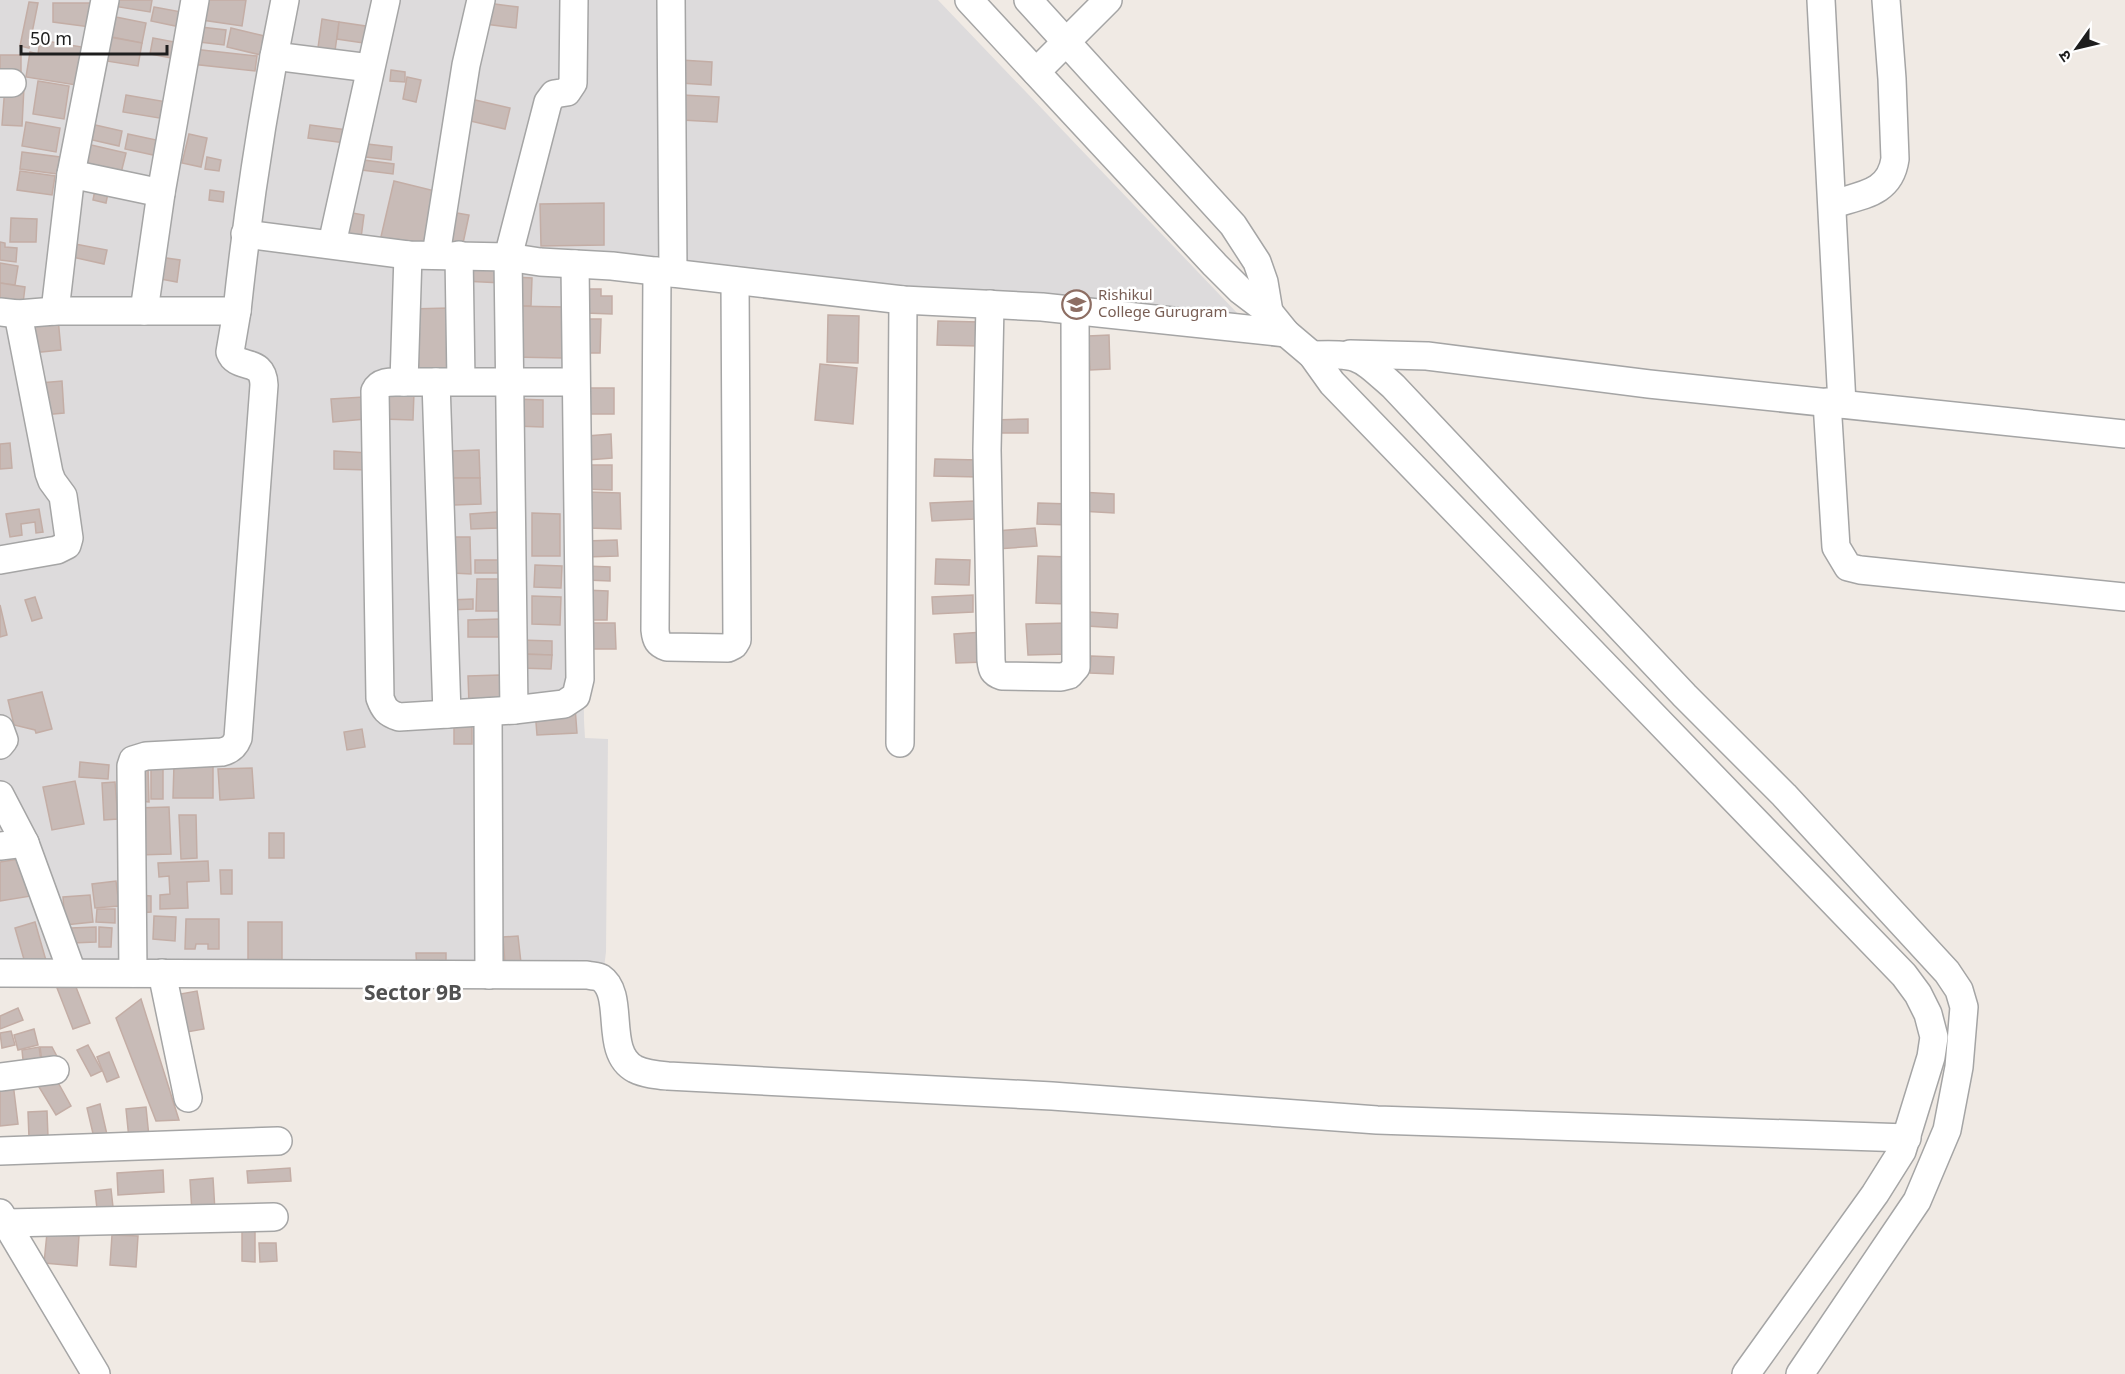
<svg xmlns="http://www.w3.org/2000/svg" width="2125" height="1374" viewBox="0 0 2125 1374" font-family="'Noto Sans','Noto Sans Devanagari',sans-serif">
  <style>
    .residential { fill: #dddbdc }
    .building { fill: #c8bbb7; stroke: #c3ada5; stroke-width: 1.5 }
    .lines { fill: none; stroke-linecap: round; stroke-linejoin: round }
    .minor-casing { stroke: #a5a5a5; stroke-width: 30 }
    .minor { stroke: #fff; stroke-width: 27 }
    .labels { text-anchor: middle; stroke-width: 5; stroke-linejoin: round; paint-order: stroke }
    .education-label { font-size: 15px; fill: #785e54; stroke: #fff; text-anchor: start }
    .district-label { font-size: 21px; font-weight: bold; fill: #515151; stroke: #fff }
  </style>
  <rect width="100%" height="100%" fill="#f0eae4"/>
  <!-- residential -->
  <polygon class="residential" points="0,0 938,0 1240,316 579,270 584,721 585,738 608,739 606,952 604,968 0,979"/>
  <!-- building -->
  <g class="building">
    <polygon points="114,0 152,0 150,12 113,6"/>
    <polygon points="205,0 246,0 242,26 202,20"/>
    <polygon points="29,2 38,3 29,48 20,46"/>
    <polygon points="53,3 93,3 90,27 53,22"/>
    <polygon points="487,3 518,7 516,28 485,24"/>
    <polygon points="154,7 187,13 185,28 151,21"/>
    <polygon points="111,16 146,23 142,43 107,36"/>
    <polygon points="322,19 339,22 334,58 317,55"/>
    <polygon points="339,22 372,27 370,44 337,39"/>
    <polygon points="192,26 226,30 224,45 191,41"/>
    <polygon points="231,28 269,37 265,56 227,47"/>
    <polygon points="104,36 142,43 138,66 100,60"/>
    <polygon points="153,38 185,44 181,60 150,54"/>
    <polygon points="40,40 82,47 76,85 26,77 30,52 38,54"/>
    <polygon points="193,49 257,56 255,71 191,64"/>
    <rect x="0" y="55" width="21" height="23"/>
    <polygon points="681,60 712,62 711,85 680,83"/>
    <polygon points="391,70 405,72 405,82 390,81"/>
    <polygon points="407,77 421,80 416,102 403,99"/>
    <polygon points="38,81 69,86 64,119 33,114"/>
    <polygon points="5,86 24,87 22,126 2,125"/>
    <polygon points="126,95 167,102 165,119 123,112"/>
    <polygon points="683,95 719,97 717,122 682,120"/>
    <polygon points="471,99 510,108 505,129 466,120"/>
    <polygon points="26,122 60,128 56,152 22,146"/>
    <polygon points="91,124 122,131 119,146 88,139"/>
    <polygon points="310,125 347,130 345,143 308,138"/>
    <polygon points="128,134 161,141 158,156 125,149"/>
    <polygon points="189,134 207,138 201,167 182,163"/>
    <polygon points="359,143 392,147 391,160 357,156"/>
    <polygon points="87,144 126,153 121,173 85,165"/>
    <polygon points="22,152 60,157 57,174 20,169"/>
    <polygon points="207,157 221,160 219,171 205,169"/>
    <polygon points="356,159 394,164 393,174 354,169"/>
    <polygon points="20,171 55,176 52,195 17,190"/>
    <polygon points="394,181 435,191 422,251 380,241"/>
    <polygon points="95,190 108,193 106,203 93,200"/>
    <polygon points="210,190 224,192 223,202 209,200"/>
    <polygon points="604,203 604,245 541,246 540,204"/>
    <polygon points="347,212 364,215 361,238 344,236"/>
    <polygon points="457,213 469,215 462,248 450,245"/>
    <polygon points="11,218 37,219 36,242 10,242"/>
    <polygon points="0,242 5,243 5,247 17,248 16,262 0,260"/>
    <polygon points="75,244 107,250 104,264 72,257"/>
    <polygon points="159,257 180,260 177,282 155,278"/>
    <polygon points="464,261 503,263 502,283 463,281"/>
    <polygon points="0,263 18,266 15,285 0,283"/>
    <polygon points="514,277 532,278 531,306 514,306"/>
    <polygon points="0,283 25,287 22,312 0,309"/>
    <polygon points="585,289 601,289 601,296 612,296 612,314 585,313"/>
    <polygon points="512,306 565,307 564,358 511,357"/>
    <polygon points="449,308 452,376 413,377 410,309"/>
    <polygon points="828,315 859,316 858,363 827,362"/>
    <polygon points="58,318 61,350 32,353 33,321"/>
    <polygon points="587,319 601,319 600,353 586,353"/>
    <polygon points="938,321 979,322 978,346 937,345"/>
    <polygon points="1109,335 1110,369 1090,370 1088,336"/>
    <polygon points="820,364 857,368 853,424 815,420"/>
    <polygon points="62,381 64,413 43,415 40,383"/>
    <polygon points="585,388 614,388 614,414 586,414"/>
    <polygon points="383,391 414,392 413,420 382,419"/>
    <polygon points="364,397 366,419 333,422 331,399"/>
    <polygon points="515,399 543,400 543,427 514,426"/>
    <polygon points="1028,419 1028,433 994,433 993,420"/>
    <polygon points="611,434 612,458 588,460 587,436"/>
    <polygon points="10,443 12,468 0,469 0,444"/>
    <polygon points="479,450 480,478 453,478 452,451"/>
    <polygon points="334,451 369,453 369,470 334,469"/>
    <polygon points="935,459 979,460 979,477 934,476"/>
    <polygon points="585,465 612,465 612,490 584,489"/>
    <polygon points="453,478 480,478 481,504 454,505"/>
    <polygon points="587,492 620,493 621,529 587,528"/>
    <polygon points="1080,492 1114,494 1114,513 1080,511"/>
    <polygon points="974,501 974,519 932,521 930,503"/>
    <polygon points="1038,503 1071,504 1070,525 1037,524"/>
    <polygon points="39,509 43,532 36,533 35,522 21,524 22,535 10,537 6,514"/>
    <polygon points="497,512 498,528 471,529 470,514"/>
    <polygon points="532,513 560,514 560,556 532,556"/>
    <polygon points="1035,528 1037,546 997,549 996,531"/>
    <polygon points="451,537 470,537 471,574 452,573"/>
    <polygon points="617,540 618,556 585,557 585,541"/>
    <polygon points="1038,556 1070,557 1068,604 1036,603"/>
    <polygon points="936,559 970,560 969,585 935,584"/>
    <rect x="475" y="560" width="27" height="13"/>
    <polygon points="535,565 562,566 561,588 534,587"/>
    <polygon points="586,566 610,567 610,581 586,580"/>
    <polygon points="477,579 502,579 502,611 476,611"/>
    <polygon points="584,590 608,591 607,620 583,620"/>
    <polygon points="973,595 973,612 933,614 932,597"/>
    <polygon points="532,596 561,597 560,625 532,624"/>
    <polygon points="35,597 42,618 32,621 25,600"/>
    <polygon points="473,599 473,609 448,610 448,600"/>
    <polygon points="0,605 7,635 0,637"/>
    <polygon points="1088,612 1118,614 1117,628 1087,626"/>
    <polygon points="500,619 500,637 468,637 468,620"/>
    <polygon points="586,623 615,623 616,649 587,649"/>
    <polygon points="1068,623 1069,654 1028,655 1026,624"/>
    <polygon points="984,632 985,662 956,663 954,634"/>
    <polygon points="520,640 552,641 552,655 520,654"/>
    <polygon points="520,654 552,655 551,669 519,668"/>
    <polygon points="1091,656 1114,657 1113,674 1090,673"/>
    <polygon points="500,675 501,703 469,704 468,676"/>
    <polygon points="42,692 52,729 36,733 35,730 14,725 8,700"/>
    <polygon points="575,707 577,733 537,735 535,710"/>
    <rect x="454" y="725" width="18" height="19"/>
    <polygon points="362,729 365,747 347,750 344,732"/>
    <polygon points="80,762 109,765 108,779 79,777"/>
    <polygon points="174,764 213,765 213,798 173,798"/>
    <polygon points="148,767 149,802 138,801 138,771"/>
    <rect x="151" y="767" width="12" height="32"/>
    <polygon points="252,768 254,798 220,800 218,769"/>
    <polygon points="75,781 84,824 52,830 43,787"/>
    <polygon points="115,782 118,819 104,820 102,783"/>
    <polygon points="169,807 171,854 137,855 135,808"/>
    <polygon points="179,815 196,815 197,858 181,859"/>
    <rect x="269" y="833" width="15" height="25"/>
    <polygon points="19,859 31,896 0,901 0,862"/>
    <polygon points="208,861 209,881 187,882 188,908 160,909 160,895 170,894 169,876 159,877 158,863"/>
    <polygon points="220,870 232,870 232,894 221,894"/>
    <polygon points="116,881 119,906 95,908 92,884"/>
    <polygon points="90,895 93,922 65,925 63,897"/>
    <polygon points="138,895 151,896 151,912 137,913"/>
    <polygon points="97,909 115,909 115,923 96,922"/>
    <polygon points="154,916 176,917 175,941 153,939"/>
    <polygon points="186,919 219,919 219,949 208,949 208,944 196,944 195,949 185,949"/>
    <polygon points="35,922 47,964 27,970 15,928"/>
    <polygon points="248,922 282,922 282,963 248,962"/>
    <polygon points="96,927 96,942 72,943 71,928"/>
    <polygon points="99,927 112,928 111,947 99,947"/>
    <polygon points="518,936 521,963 505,964 503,937"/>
    <polygon points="416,953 446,953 446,972 417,972"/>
    <polygon points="74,982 90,1023 73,1029 57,988"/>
    <polygon points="197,991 204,1029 176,1034 169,996"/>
    <polygon points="141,999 179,1120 156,1121 116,1018"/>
    <polygon points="18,1008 23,1020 0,1029 0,1016"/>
    <polygon points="34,1029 38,1045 18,1050 14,1035"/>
    <polygon points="11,1031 15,1045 2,1048 0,1033"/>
    <polygon points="88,1045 102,1071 91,1076 77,1050"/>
    <polygon points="39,1047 42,1068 24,1070 22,1050"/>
    <polygon points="40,1047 52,1047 61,1064 43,1069"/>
    <polygon points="109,1052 119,1077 107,1082 97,1057"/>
    <polygon points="55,1077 71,1106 56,1115 39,1087"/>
    <polygon points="13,1083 18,1124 0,1126 0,1084"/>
    <polygon points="100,1104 108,1139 95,1142 87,1108"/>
    <polygon points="146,1107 149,1137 129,1139 126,1109"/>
    <polygon points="47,1111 48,1137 29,1138 28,1112"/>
    <polygon points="290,1168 291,1181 248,1183 247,1171"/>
    <polygon points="163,1170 164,1192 118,1195 117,1173"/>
    <polygon points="213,1178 215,1211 192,1213 190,1180"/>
    <polygon points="111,1189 113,1207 97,1209 95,1191"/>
    <polygon points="242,1229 255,1229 255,1262 242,1261"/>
    <polygon points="47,1233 79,1236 77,1266 44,1263"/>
    <polygon points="112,1235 138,1236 136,1267 110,1265"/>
    <polygon points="259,1243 276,1243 277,1261 260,1262"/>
  </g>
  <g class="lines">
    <defs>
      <g id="minor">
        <polyline points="671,0 673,273"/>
        <polyline points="969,0 1215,265 1240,290 1269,312 1286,333 1312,355 1332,383 1904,975 1918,994 1928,1014 1934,1037 1931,1057 1902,1151 1875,1194 1746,1374"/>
        <polyline points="1028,0 1233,225 1257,262 1264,282 1269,312"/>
        <polyline points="1821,0 1842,404"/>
        <polyline points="274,56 370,68"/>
        <polyline points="1036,72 1108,0"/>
        <polyline points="0,83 12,83"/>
        <polyline points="71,174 161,193"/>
        <path d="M1833 204C1861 195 1890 194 1895 159L1892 79 1886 0"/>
        <polyline points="245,234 408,255 508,257 540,262 612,266 903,300 1042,307 1286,333"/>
        <polyline points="332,244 386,0"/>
        <polyline points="436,255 466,65 481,0"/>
        <polyline points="459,255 461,381"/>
        <path d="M575 264 580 679 576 696 564 704 514 710 399 717C387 713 384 709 380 698L375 391C380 380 393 382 404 382H575"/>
        <path d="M657 271 655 630C656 640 658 644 667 647L728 648 734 645 737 640 735 281"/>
        <path d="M990 304 987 450 991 660C992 670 993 673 1002 676L1061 677 1069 675 1076 667 1075 310"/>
        <polyline points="55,311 71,174 105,0"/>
        <polyline points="144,311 161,193 195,0"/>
        <path d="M0 312 18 314 55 311H237C248 207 264 103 285 0"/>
        <polyline points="1350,354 1427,356 1649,384 2125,434"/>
        <path d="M1312 355C1360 354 1358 355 1393 386L1685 696 1784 795 1947 972 1959 990 1964 1007 1959 1067 1947 1130 1917 1201 1800 1374"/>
        <polyline points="404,382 408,255"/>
        <polyline points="436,382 447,714"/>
        <polyline points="1827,402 1836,547 1848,567 1860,570 2125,597"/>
        <polyline points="0,560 57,550 67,545 69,538 63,496 52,481 49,473 18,314"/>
        <polyline points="514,710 508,257 548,102 554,94 567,92 573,83 574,0"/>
        <polyline points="488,712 489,975"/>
        <polyline points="0,729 4,740 0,745"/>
        <polyline points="900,743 903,300"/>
        <polyline points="0,795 25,843 0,846"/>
        <polyline points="25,843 72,972"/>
        <path d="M0 973 587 975C591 976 598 976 601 978 626 995 603 1052 635 1069 645 1074 657 1075 668 1076L1052 1096 1377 1120 1907 1138"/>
        <path d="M133 973 131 766 133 760 146 756 222 752C231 750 235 746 238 738L264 385C263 356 237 371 230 352L237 311"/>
        <polyline points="162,973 188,1098"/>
        <polyline points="0,1077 55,1070"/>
        <polyline points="0,1151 278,1141"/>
        <polyline points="0,1213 96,1374"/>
        <polyline points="6,1223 274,1217"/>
      </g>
    </defs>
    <!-- minor casing -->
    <use href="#minor" class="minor-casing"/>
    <!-- minor -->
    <use href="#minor" class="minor"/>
  </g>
  <!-- icons -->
  <defs>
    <symbol id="university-ring" viewBox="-11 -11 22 22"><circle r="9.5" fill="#fff" stroke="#8d6e63" stroke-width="1.5"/><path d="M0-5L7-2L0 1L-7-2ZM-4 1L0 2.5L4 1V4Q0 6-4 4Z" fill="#8d6e63"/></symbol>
  </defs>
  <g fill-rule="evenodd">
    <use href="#university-ring" x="1060" y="288" width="33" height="33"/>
  </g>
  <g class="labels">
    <!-- education labels -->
    <g class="education-label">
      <text x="1098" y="300">Rishikul<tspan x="1098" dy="17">College Gurugram</tspan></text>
    </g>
    <!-- district labels -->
    <g class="district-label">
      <text x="413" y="1000">Sector 9B</text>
    </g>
  </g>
  <!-- north arrow -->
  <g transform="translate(2077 48) rotate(236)" stroke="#ffffff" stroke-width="4.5" paint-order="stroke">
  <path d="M0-4.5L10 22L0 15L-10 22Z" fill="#1e1e1e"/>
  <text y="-9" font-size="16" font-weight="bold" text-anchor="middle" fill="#1e1e1e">उ</text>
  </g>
  <!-- scale -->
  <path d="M21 45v9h146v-9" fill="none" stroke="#1e1e1e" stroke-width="3"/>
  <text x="30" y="45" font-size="18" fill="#1e1e1e" stroke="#ffffff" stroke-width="4.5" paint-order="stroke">50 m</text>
</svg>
